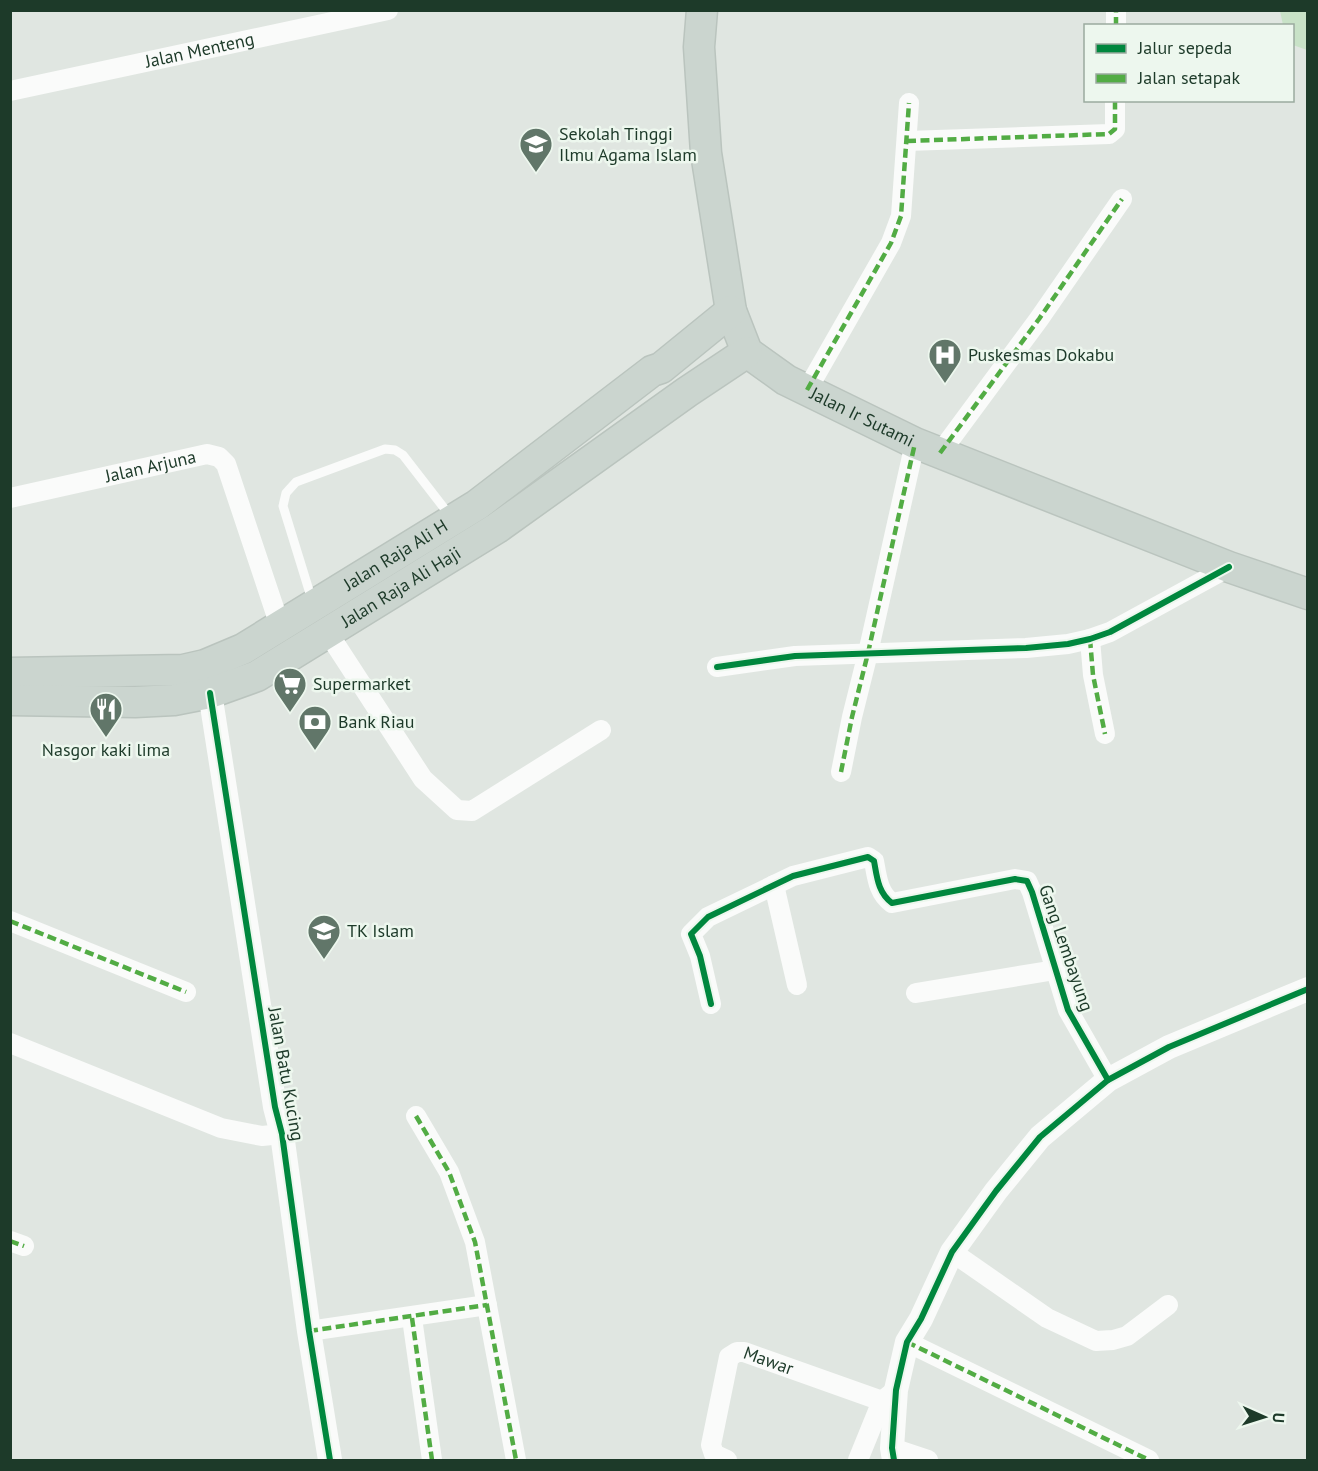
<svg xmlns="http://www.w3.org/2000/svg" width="1318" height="1471" viewBox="0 0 1318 1471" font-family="'PT Sans',sans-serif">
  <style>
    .green { fill: #c8e2c7 }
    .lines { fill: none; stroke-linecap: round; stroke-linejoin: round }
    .primary-casing { stroke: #bac4be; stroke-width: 33 }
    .service { stroke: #fafbfa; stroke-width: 9 }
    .minor { stroke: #fafbfa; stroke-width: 20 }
    .tertiary { stroke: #fafbfa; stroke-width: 24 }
    .primary { stroke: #cbd5cf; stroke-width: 30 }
    .quiet { stroke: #52ac44; stroke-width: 4.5; stroke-dasharray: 9 4.5; stroke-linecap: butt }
    .cycleway-casing { stroke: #edf7ee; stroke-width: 10 }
    .cycleway { stroke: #00873e; stroke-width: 6 }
    .labels { text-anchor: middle; stroke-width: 5; stroke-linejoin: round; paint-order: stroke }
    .street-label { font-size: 18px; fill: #1d3a29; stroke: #edf7ee }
    .poi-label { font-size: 18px; fill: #1d3a29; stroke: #edf7ee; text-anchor: start }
  </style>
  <rect width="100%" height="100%" fill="#e0e6e1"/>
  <!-- green -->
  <polygon class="green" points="1280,11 1307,11 1307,50 1293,45 1292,26 1283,25"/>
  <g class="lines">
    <defs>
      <g id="primary">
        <path id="s4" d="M702 10 699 47 706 153 731 311 747 352 786 380 915 443 1229 567 1308 594"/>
        <path id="s5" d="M10 673 183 670 205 665 243 649 477 505 652 371 661 368 731 311"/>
        <path id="s6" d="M10 700 135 702 174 700 210 693 257 676 497 528 687 392 747 352"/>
      </g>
    </defs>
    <!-- primary casing -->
    <use href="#primary" class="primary-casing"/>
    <!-- service -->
    <polyline class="service" points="312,600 283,506 286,493 296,482 385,449 395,450 403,455 451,517"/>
    <!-- minor -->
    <g class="minor">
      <polyline points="1116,26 1116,10"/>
      <path id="s1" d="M10 91 388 10"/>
      <polyline points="907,141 1109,134 1115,129 1115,100"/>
      <polyline points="807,390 891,243 901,216 909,103"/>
      <polyline points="940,453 1039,319 1122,199"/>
      <path id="s2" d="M10 498 207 454 219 457 226 464 280 626"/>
      <polyline points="328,633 423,779 457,810 472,811 601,730"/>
      <polyline points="1090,639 1093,675 1105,734"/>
      <polyline points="717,667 795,656 1026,648 1068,644 1090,639 1110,632 1229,567"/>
      <polyline points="841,772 852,717 868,653 915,443"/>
      <polyline points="774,885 797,985"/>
      <polyline points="10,921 186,992"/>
      <polyline points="916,993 1055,970"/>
      <path d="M711 1004 700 956 691 934 708 917 793 876 868 857 874 861C877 877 878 893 892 903L1015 879 1027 881 1032 892 1068 1010 1108 1080"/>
      <polyline points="10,1043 221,1128 262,1136 282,1134"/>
      <polyline points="416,1116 449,1172 475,1242 516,1460"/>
      <polyline points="10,1241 24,1246"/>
      <polyline points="952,1252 1047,1318 1096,1341 1113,1340 1127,1336 1168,1305"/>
      <polyline points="412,1318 432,1460"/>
      <polyline points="309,1331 487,1305"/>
      <polyline points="907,1342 1149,1460"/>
      <polyline points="892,1448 928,1460"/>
      <path id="s3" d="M727 1460 714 1454 711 1445 729 1357 737 1352H744L882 1401"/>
      <polyline points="858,1460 882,1401 891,1394"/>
    </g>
    <!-- tertiary -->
    <g class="tertiary">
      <polyline points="210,693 275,1107 282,1134 309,1331 330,1460"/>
      <polyline points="894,1460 892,1448 896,1390 907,1342 921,1319 952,1252 996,1191 1040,1137 1108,1080 1169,1047 1308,989"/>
    </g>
    <!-- primary -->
    <use href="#primary" class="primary"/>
    <!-- quiet -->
    <g class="quiet">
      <polyline points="1116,26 1116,10"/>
      <polyline points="907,141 1109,134 1115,129 1115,100"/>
      <polyline points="807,390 891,243 901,216 909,103"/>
      <polyline points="940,453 1039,319 1122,199"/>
      <polyline points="1090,639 1093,675 1105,734"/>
      <polyline points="841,772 852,717 868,653 915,443"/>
      <polyline points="10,921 186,992"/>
      <polyline points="416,1116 449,1172 475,1242 516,1460"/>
      <polyline points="10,1241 24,1246"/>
      <polyline points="412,1318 432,1460"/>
      <polyline points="309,1331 487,1305"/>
      <polyline points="907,1342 1149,1460"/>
    </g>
    <defs>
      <g id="cycleway">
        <polyline points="717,667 795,656 1026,648 1068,644 1090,639 1110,632 1229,567"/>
        <polyline points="210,693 275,1107 282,1134 309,1331 330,1460"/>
        <path d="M711 1004 700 956 691 934 708 917 793 876 868 857 874 861C877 877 878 893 892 903L1015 879 1027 881 1032 892 1068 1010 1108 1080"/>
        <polyline points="894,1460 892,1448 896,1390 907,1342 921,1319 952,1252 996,1191 1040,1137 1108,1080 1169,1047 1308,989"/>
      </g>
    </defs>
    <!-- cycleway casing -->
    <use href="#cycleway" class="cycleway-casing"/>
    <!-- cycleway -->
    <use href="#cycleway" class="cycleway"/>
  </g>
  <!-- icons -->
  <defs>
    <symbol id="university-pin" viewBox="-11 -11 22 30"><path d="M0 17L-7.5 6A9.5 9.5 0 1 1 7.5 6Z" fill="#617669" stroke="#edf7ee"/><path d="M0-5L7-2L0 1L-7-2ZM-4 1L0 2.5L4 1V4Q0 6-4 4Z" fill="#fff"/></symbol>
    <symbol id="hospital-pin" viewBox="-11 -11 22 30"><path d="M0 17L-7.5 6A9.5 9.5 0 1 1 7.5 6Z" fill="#617669" stroke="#edf7ee"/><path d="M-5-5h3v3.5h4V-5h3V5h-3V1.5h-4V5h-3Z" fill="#fff"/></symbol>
    <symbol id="supermarket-pin" viewBox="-11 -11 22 30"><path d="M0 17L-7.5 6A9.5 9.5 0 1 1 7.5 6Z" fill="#617669" stroke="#edf7ee"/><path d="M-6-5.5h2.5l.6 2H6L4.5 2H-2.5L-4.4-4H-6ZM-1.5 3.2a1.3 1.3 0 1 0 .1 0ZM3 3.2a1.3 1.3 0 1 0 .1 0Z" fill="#fff"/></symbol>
    <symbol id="restaurant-pin" viewBox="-11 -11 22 30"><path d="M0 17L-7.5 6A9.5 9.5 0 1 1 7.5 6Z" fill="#617669" stroke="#edf7ee"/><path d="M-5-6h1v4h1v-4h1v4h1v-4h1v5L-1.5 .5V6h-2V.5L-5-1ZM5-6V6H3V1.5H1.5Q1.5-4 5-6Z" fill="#fff"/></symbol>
    <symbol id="bank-pin" viewBox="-11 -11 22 30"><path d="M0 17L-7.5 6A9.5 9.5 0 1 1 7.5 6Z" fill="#617669" stroke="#edf7ee"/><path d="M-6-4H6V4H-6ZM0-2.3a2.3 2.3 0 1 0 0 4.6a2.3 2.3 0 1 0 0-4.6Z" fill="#fff"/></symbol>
    <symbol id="school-pin" viewBox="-11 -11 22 30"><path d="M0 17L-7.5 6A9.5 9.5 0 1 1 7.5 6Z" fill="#617669" stroke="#edf7ee"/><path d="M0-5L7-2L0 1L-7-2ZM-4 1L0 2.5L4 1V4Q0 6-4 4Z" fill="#fff"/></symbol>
  </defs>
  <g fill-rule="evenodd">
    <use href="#university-pin" x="517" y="125" width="38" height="52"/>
    <use href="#hospital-pin" x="926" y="336" width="38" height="52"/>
    <use href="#supermarket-pin" x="271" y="665" width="38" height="52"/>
    <use href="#restaurant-pin" x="87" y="690" width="38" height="52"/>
    <use href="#bank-pin" x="296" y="703" width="38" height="52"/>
    <use href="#school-pin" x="305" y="912" width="38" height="52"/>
  </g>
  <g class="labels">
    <!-- street labels -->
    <g class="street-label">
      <text dy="6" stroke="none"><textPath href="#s1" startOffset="194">Jalan Menteng</textPath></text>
      <text dy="6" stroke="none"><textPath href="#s4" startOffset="480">Jalan Ir Sutami</textPath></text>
      <text dy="6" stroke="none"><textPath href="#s2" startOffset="144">Jalan Arjuna</textPath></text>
      <text dy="6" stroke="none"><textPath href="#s5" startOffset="416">Jalan Raja Ali H</textPath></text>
      <text dy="6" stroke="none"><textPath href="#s6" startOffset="420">Jalan Raja Ali Haji</textPath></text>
      <text transform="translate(1066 948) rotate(71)" y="6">Gang Lembayung</text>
      <text transform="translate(286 1074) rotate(80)" y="6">Jalan Batu Kucing</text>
      <text dy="6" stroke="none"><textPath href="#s3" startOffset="156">Mawar</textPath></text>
    </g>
    <!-- poi labels -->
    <g class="poi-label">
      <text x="559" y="140">Sekolah Tinggi<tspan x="559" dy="21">Ilmu Agama Islam</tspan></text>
      <text x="968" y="361">Puskesmas Dokabu</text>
      <text x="313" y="690">Supermarket</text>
      <text x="338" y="728">Bank Riau</text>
      <text x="106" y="756" text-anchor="middle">Nasgor kaki lima</text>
      <text x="347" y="937">TK Islam</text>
    </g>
  </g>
  <!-- border -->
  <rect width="1318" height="1471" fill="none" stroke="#1d3a29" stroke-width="24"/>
  <!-- legend -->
  <rect x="1084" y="24" width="210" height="78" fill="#edf7ee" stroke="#9aab9f" stroke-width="1.5"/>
  <rect x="1096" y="44" width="30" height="9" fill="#00873e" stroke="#9aab9f" stroke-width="1.5"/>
  <text x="1138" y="54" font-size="18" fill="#1d3a29">Jalur sepeda</text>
  <rect x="1096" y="74" width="30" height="9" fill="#52ac44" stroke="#9aab9f" stroke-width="1.5"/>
  <text x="1138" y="84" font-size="18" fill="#1d3a29">Jalan setapak</text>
  <!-- north arrow -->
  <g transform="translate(1264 1417) rotate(93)" stroke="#edf7ee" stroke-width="4.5" paint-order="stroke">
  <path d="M0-4.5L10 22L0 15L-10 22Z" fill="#1d3a29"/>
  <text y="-9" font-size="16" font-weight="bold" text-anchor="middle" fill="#1d3a29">U</text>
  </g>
</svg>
